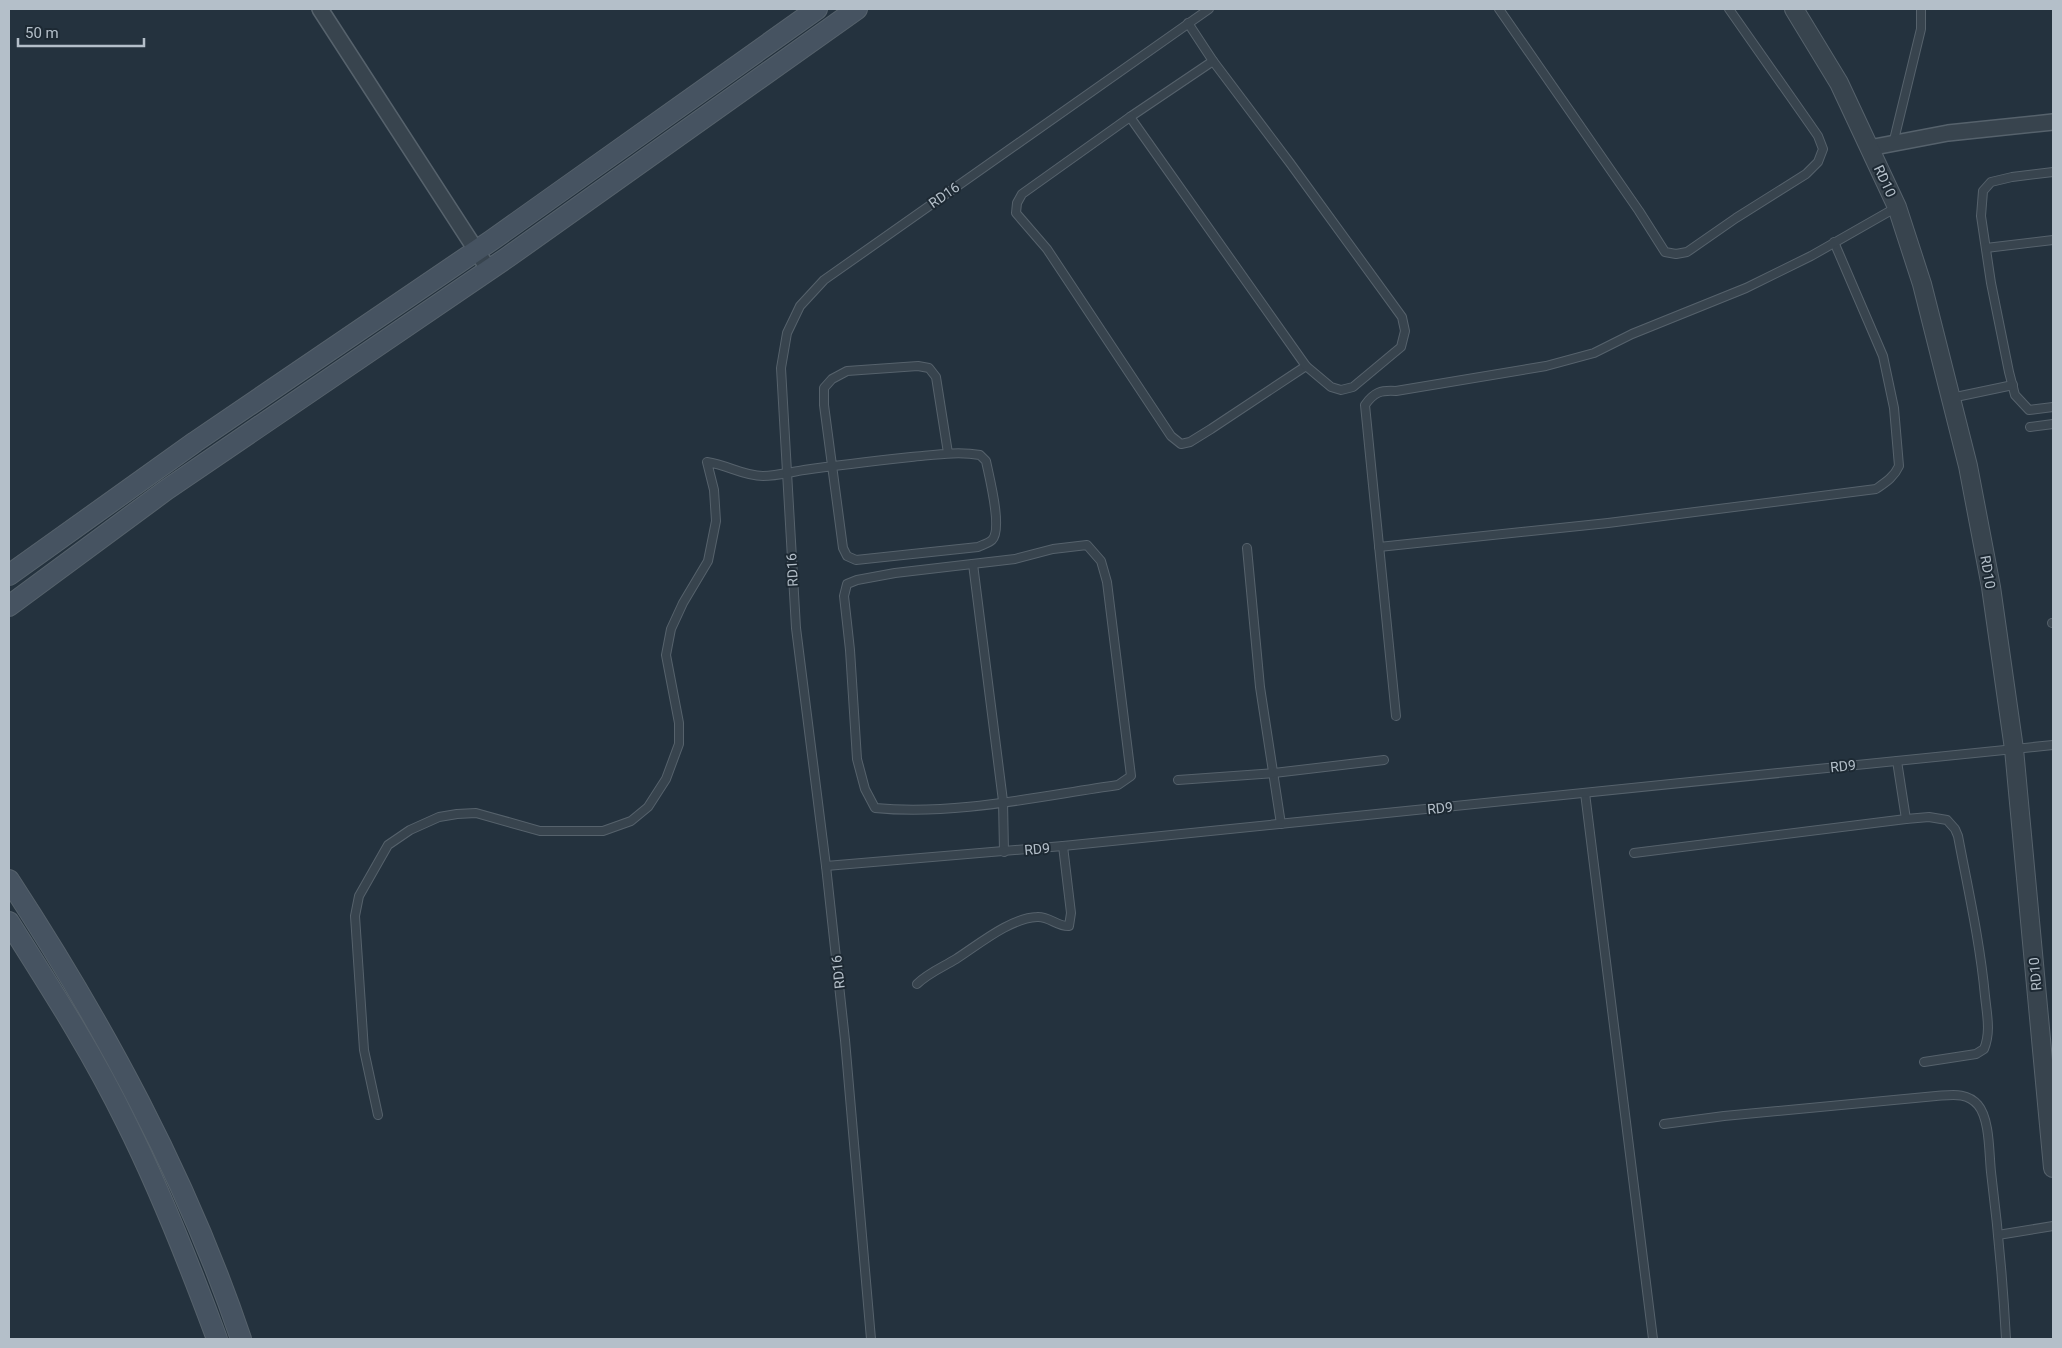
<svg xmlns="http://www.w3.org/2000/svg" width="2062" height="1348" viewBox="0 0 2062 1348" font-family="Roboto,sans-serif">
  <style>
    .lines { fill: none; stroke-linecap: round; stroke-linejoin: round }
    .service-casing { stroke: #56626c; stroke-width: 10 }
    .minor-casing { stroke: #56626c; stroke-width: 18 }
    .tertiary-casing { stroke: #56626c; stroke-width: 20 }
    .secondary-casing { stroke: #56626c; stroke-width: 22 }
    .service { stroke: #38444e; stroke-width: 8 }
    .minor { stroke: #38444e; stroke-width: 15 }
    .tertiary { stroke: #38444e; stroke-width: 18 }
    .secondary { stroke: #465361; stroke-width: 20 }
    .labels { text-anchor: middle; stroke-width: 4; stroke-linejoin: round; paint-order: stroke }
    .street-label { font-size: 14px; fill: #b4bfc9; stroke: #1d2933 }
  </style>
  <rect width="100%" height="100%" fill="#24323e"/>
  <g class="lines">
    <defs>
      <g id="service">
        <polyline points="1499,9 1639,211 1665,252 1676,254 1687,252 1736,218 1806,174 1818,162 1823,149 1818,136 1809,123 1729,9"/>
        <polyline points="1213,61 1130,117 1022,194 1017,203 1016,213 1047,249 1171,436 1181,444 1190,442 1211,429 1306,366"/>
        <polyline points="1130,117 1306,366 1331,387 1341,390 1353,387 1401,347 1405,331 1402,317 1290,163 1213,61 1188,23"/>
        <polyline points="1893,144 1921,29 1921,9"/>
        <polyline points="2053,172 2012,177 1991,182 1983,191 1981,216 1991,283 2009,372 2015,395 2029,410 2053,407"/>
        <polyline points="1986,248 2053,240"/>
        <polyline points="1951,398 2013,385"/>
        <polyline points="2030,427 2053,424"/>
        <path d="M1087 545 1101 561 1107 582 1131 776 1118 785C1040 796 954 816 875 808L865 789 857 759 850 650 844 596 847 584 857 580 895 573 1015 559 1053 549Z"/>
        <path d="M1379 547 1608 523 1876 489C1886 482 1894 477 1899 466L1894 408 1883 356 1834 242"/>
        <polyline points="1247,548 1260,687 1281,824"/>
        <polyline points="973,564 1003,801 1004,852"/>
        <polyline points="2052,623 2053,623"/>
        <path d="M1396 716 1365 405C1374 392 1381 390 1396 391L1546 366 1594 353 1632 334 1746 288 1811 256 1897 207"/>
        <path d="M1897 761 1906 819 1929 817 1947 820 1955 829 1958 836C1968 889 1980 942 1985 996 1987 1015 1991 1032 1984 1049L1976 1054 1924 1062"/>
        <polyline points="1178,780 1274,773 1384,760"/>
        <polyline points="1585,793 1653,1339"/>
        <polyline points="1634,853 1906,819"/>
        <polyline points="826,866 1063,846 2053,745"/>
        <path d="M917 984C928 973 943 967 956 959 978 945 1010 918 1037 917 1049 916 1058 927 1069 926L1071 913 1063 846"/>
        <path d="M378 1115 364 1050 355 916 359 896 388 845 410 830 439 817 457 814 476 813 540 831H603L631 821 648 807 666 779 679 744V723L666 655 671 629 683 603 708 561 716 521 714 490 707 462C728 465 743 476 763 476 776 476 791 472 804 470 840 465 875 461 911 457 934 455 957 451 980 455L986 461C989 476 1003 529 992 540 989 543 982 545 978 547L856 560 847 556 843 548 824 405V388L832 379 847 371 918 366 929 368 936 377 948 453"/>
        <path d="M1664 1124 1724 1116 1936 1096C1952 1095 1967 1092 1978 1105 1990 1119 1989 1154 1991 1172 1998 1228 2003 1283 2006 1339"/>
        <polyline points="1998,1235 2053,1226"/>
        <polyline points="871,1339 845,1040 826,866 796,628 781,368 787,333 800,306 824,280 1209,9"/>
      </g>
      <g id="minor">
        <polyline points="320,9 489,270"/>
        <polyline points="1869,148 1948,133 2053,122"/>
      </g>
      <polyline id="tertiary" points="1794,9 1839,83 1897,207 1922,284 1968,466 1991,587 2014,749 2053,1168"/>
      <g id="secondary">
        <polyline points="9,575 195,442 492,240 817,9"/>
        <polyline points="9,606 166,490 508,257 857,9"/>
        <path d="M9 880C103 1024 186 1176 241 1339"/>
        <path d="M9 922C50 987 92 1052 126 1122 161 1192 190 1266 217 1339"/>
      </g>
    </defs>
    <!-- service casing -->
    <use href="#service" class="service-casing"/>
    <!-- minor casing -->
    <use href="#minor" class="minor-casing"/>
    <!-- tertiary casing -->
    <use href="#tertiary" class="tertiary-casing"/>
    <!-- secondary casing -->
    <use href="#secondary" class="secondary-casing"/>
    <!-- service -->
    <use href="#service" class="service"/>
    <!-- minor -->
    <use href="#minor" class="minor"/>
    <!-- tertiary -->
    <use href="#tertiary" class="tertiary"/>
    <!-- secondary -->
    <use href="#secondary" class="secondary"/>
  </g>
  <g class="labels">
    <!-- street labels -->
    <g class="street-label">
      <text transform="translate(1885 181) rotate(65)" y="5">RD10</text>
      <text transform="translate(944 195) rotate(-35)" y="5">RD16</text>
      <text transform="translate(792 570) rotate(-93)" y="5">RD16</text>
      <text transform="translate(1988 572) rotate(80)" y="5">RD10</text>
      <text transform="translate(1843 766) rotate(-6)" y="5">RD9</text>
      <text transform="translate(1440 808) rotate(-6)" y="5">RD9</text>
      <text transform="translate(1037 849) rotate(-5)" y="5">RD9</text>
      <text transform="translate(838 972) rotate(-96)" y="5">RD16</text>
      <text transform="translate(2035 974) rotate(-95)" y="5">RD10</text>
    </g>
  </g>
  <!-- border -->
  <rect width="2062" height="1348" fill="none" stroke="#b4bfc9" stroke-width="20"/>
  <!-- scale -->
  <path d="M18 38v8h126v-8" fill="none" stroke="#b4bfc9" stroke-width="2.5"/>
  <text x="25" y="38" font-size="15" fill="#b4bfc9" stroke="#1d2933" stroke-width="4" paint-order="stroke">50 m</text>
</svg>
